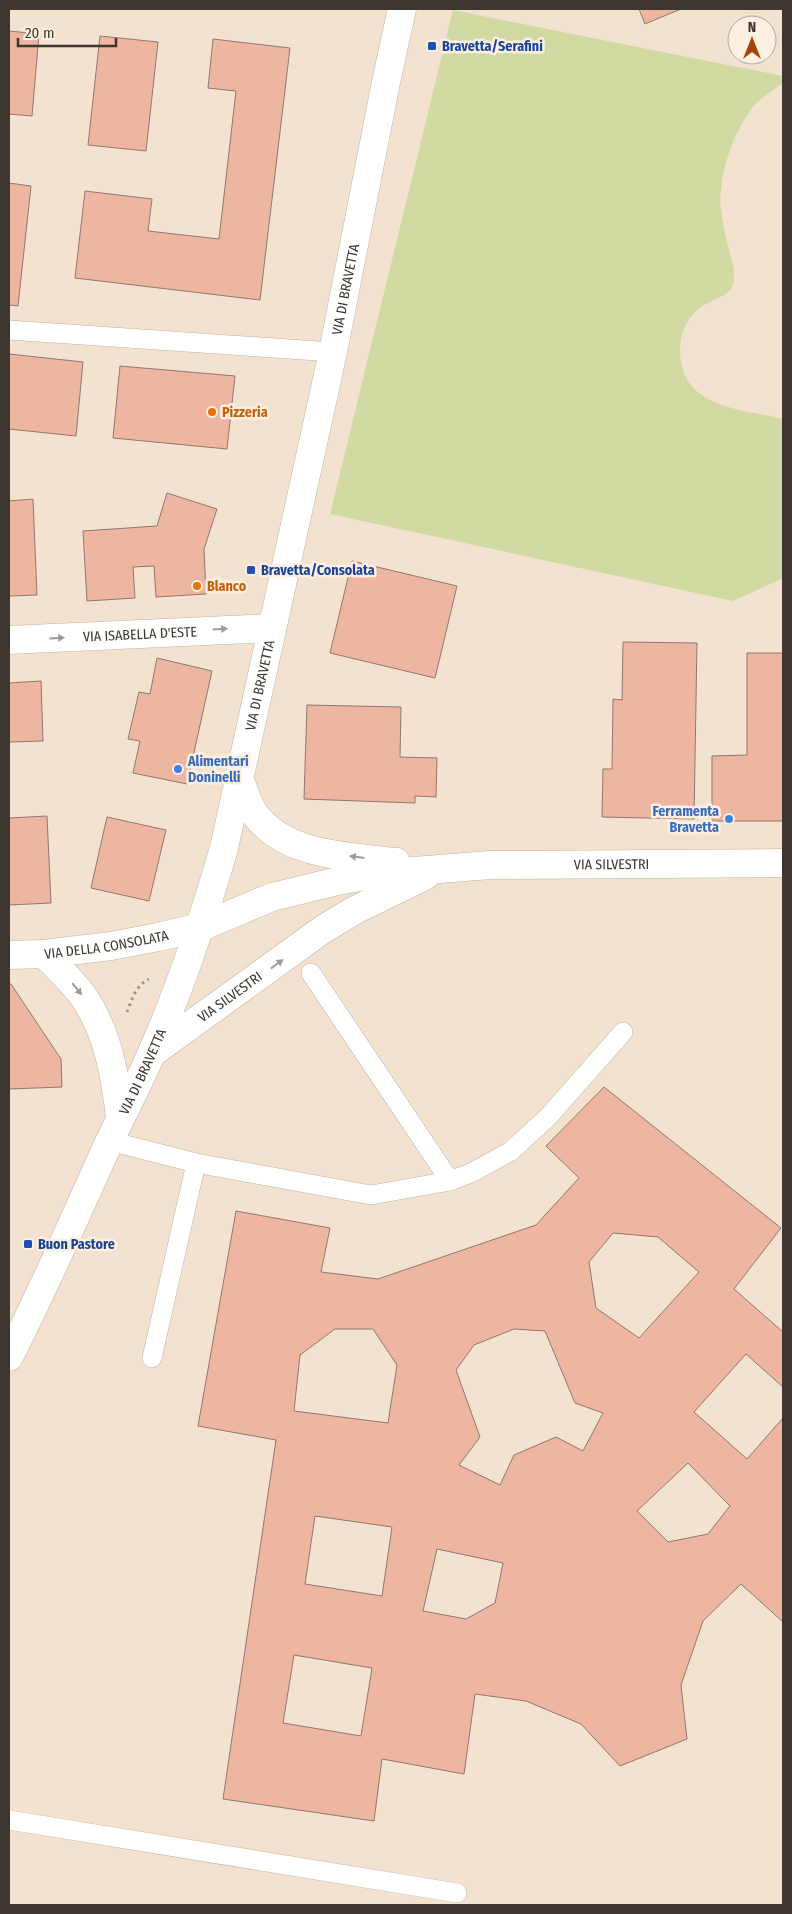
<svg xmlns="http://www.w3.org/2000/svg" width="792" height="1914" viewBox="0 0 792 1914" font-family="'Fira Sans Condensed',sans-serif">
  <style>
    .green { fill: #d2daa4 }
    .building { fill: #eeb5a1; stroke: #907971; fill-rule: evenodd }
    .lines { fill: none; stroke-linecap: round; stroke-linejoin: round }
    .service-casing { stroke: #c3b3a1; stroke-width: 20 }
    .minor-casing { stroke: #c3b3a1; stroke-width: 29 }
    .tertiary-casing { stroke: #c3b3a1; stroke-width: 29 }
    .secondary-casing { stroke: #c3b3a1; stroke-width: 29 }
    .path { stroke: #a09587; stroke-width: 3; stroke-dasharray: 2.5 4; stroke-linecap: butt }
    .service { stroke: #fff; stroke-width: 19 }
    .minor { stroke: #fff; stroke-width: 28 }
    .tertiary { stroke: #fff; stroke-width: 28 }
    .secondary { stroke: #fff; stroke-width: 28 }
    .oneway { fill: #9e9a96 }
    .transit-dot { fill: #1a4fb4; stroke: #fdf0e0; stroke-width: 2 }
    .food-dot { fill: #e8710a; stroke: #fdf0e0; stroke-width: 2 }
    .shop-dot { fill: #3f7fe0; stroke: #fdf0e0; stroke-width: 2 }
    .labels { text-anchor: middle; stroke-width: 5; stroke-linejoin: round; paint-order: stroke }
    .transit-label { font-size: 14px; font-weight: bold; fill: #164399; stroke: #fdf0e0; text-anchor: start }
    .street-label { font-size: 14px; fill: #3c362e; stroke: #fdf0e0 }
    .food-label { font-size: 14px; font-weight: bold; fill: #c56008; stroke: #fdf0e0; text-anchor: start }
    .shop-label { font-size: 14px; font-weight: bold; fill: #366cbe; stroke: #fdf0e0; text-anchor: start }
  </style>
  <rect width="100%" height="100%" fill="#f2e2cf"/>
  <!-- green -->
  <path class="green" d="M453 10 783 76V83C773 91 758 99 751 109 735 133 723 162 721 190 719 202 722 216 724 228 726 245 735 263 734 279 734 298 709 298 696 311 685 321 680 337 680 352 681 408 742 409 783 419V578L733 601 330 514Z"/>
  <!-- building -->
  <g class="building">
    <polygon points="639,9 681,9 645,24"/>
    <polygon points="9,31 39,34 32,116 9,114"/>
    <polygon points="100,36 158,42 146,151 88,145"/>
    <polygon points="213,39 290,48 260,300 75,278 85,191 152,199 148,231 219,239 236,91 208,88"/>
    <polygon points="9,183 31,186 18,306 9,305"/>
    <polygon points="9,354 83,362 76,436 9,429"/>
    <polygon points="120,366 235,376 227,449 113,438"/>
    <polygon points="167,493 217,509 204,549 206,594 156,597 154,566 133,567 135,598 87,601 83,531 157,526"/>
    <polygon points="33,499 37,595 9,596 9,501"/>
    <polygon points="352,561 457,586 435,678 330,653"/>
    <polygon points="623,642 697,643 694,819 602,817 603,769 612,769 613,699 622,700"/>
    <polygon points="747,653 783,653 783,821 712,821 712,756 747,755"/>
    <polygon points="157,658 212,671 187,784 133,773 140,741 128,739 139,692 150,694"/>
    <polygon points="41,681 43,741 9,742 9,683"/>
    <polygon points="307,705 401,707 400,757 437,758 436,797 415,796 415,803 304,799"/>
    <polygon points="47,816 51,903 9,905 9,818"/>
    <polygon points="107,817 166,830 149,901 91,888"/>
    <polygon points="9,984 11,984 61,1059 62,1087 9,1089"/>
    <path d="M604 1087 781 1228 734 1289 783 1332V1387L746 1354 694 1412 747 1459 783 1418V1622L741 1584 703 1621 681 1685 687 1739 620 1766 581 1724 526 1701 475 1694 464 1774 382 1759 374 1821 223 1799 276 1440 198 1426 236 1211 330 1228 321 1272 378 1279 536 1225 579 1178 546 1146ZM613 1233 658 1237 699 1272 639 1338 596 1308 589 1262ZM335 1329H373L397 1365 388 1423 294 1411 300 1355ZM514 1329 545 1331 575 1403 603 1413 583 1451 556 1437 514 1455 500 1485 459 1465 480 1437 456 1370 474 1345ZM688 1463 730 1506 708 1534 668 1542 637 1511ZM315 1516 392 1527 382 1596 305 1584ZM437 1549 503 1563 495 1603 466 1619 423 1611ZM294 1655 372 1668 361 1736 283 1723Z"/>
  </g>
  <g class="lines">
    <defs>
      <g id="service">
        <polyline points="9,330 333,352"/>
        <polyline points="311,973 450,1181"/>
        <polyline points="110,1141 196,1163 371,1195 450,1181 473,1172 511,1151 548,1117 623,1032"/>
        <polyline points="152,1358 196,1163"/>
        <polyline points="9,1820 457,1893"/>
      </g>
      <g id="minor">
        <path id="s1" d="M9 640 272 628"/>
      </g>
      <path id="tertiary" d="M44 954C57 967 72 981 83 996 108 1032 115 1075 120 1117"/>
      <g id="secondary">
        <path d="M239 778C244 789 247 803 254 813 286 857 349 856 396 862"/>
        <path id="s2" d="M9 955 44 954 111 946 158 937 201 927 272 897 338 881 376 874 490 865 783 863"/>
        <path id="s3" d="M152 1053 322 930 355 910 425 876"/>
        <path id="s4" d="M9 1357C43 1290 74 1220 105 1151 120 1118 138 1085 152 1052 182 985 204 917 224 848L333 352 386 82 402 9"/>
      </g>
    </defs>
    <!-- service casing -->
    <use href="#service" class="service-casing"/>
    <!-- minor casing -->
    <use href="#minor" class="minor-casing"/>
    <!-- tertiary casing -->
    <use href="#tertiary" class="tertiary-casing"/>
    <!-- secondary casing -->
    <use href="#secondary" class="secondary-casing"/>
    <!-- path -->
    <path class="path" d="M127 1012C132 999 136 985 149 979"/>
    <!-- service -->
    <use href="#service" class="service"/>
    <!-- minor -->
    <use href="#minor" class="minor"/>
    <!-- tertiary -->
    <use href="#tertiary" class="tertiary"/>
    <!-- secondary -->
    <use href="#secondary" class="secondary"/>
  </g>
  <!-- one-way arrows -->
  <defs><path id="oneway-solid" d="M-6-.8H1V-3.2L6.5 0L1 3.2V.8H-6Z" transform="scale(1.25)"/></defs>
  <g class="oneway">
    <use href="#oneway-solid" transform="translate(220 629) rotate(-3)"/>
    <use href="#oneway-solid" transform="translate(57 638) rotate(-3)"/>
    <use href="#oneway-solid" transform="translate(357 857) rotate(-173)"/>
    <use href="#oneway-solid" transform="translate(277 964) rotate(-36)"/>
    <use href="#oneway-solid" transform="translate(77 989) rotate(51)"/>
  </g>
  <!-- markers -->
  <g class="transit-dot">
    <rect x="427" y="41" width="10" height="10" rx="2.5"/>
    <rect x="246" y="565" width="10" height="10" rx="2.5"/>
    <rect x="23" y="1239" width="10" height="10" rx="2.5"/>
  </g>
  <g class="food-dot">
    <circle cx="212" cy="412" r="5"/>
    <circle cx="197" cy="586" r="5"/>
  </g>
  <g class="shop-dot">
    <circle cx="178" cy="769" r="5"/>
    <circle cx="729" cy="819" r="5"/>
  </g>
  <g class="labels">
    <!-- transit labels -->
    <g class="transit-label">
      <text x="442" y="51">Bravetta/Serafini</text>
      <text x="261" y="575">Bravetta/Consolata</text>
      <text x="38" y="1249">Buon Pastore</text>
    </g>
    <!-- street labels -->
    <g class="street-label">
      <text dy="5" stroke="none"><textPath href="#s4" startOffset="1125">VIA DI BRAVETTA</textPath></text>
      <text dy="5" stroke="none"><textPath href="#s1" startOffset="131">VIA ISABELLA D'ESTE</textPath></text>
      <text dy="5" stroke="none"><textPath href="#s4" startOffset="720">VIA DI BRAVETTA</textPath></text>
      <text dy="5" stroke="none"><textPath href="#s2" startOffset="614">VIA SILVESTRI</textPath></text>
      <text dy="5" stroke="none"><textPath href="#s2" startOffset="98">VIA DELLA CONSOLATA</textPath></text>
      <text dy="5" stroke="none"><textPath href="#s3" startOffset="96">VIA SILVESTRI</textPath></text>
      <text dy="5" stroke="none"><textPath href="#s4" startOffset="315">VIA DI BRAVETTA</textPath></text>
    </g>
    <!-- food labels -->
    <g class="food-label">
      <text x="222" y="417">Pizzeria</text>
      <text x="207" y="591">Blanco</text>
    </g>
    <!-- shop labels -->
    <g class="shop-label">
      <text x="188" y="766">Alimentari<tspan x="188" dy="16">Doninelli</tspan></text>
      <text x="719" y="816" text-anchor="end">Ferramenta<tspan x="719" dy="16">Bravetta</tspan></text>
    </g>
  </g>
  <!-- border -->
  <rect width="792" height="1914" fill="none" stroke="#3c362e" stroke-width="20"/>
  <!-- north arrow -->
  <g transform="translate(752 40)"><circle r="24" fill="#fdf0e0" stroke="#b0a699"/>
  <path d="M0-4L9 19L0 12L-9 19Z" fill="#a64309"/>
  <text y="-8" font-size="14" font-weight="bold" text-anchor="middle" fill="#3c362e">N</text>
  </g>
  <!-- scale -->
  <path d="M18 38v8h98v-8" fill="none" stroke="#3c362e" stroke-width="2.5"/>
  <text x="25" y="38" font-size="15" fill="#3c362e" stroke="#fdf0e0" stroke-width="4" paint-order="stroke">20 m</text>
</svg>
